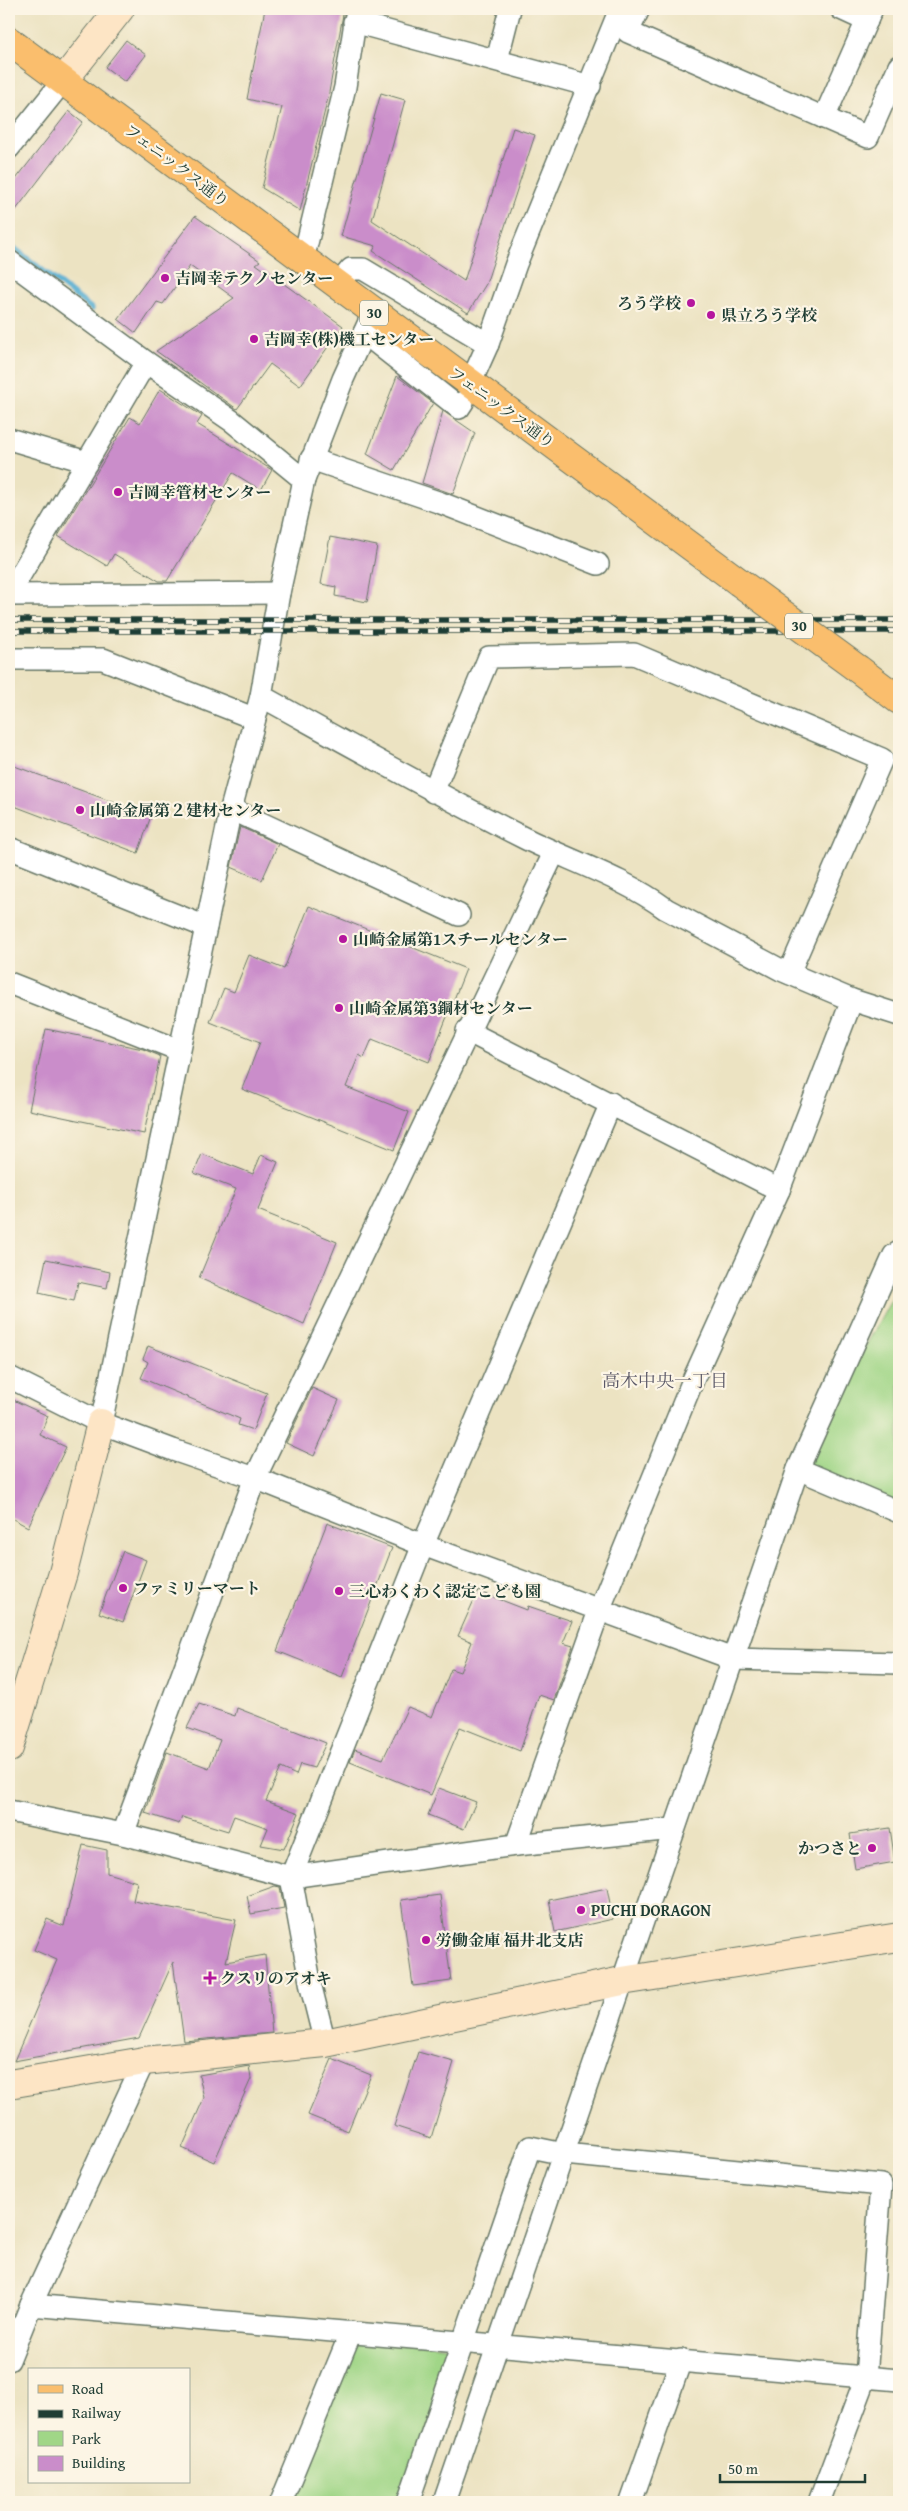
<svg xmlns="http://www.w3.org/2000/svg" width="908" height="2511" viewBox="0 0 908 2511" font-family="'Gentium Book Plus','Noto Serif JP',serif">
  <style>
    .green { fill: #a0d687; stroke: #608a5e }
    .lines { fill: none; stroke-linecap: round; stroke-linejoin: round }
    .stream { stroke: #54aed2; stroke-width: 5.5 }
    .building { fill: #ca8dca }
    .street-casing { stroke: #677766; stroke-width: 24 }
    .secondary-casing { stroke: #677766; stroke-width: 30 }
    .primary-casing { stroke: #677766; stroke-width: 30 }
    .street { stroke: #fff; stroke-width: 21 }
    .secondary { stroke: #fde5c5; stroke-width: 28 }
    .primary { stroke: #fabe6d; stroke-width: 28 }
    .rail-casing { stroke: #1f3d34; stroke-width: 5.5 }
    .rail { stroke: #fcf5e5; stroke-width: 4; stroke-dasharray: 11; stroke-linecap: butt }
    .primary-bridge-casing { stroke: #677766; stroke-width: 30; stroke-linecap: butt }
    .primary-bridge { stroke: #fabe6d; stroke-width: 28 }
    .poi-dot { fill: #b5179e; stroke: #fcf5e5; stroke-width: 2 }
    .labels { text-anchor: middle; stroke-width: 4.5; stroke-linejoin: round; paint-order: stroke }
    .shield { fill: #fcf5e5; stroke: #617469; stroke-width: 1 }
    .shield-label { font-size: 15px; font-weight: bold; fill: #1f3d34 }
    .street-label { font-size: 16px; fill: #1f3d34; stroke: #fcf5e5 }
    .poi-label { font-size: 16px; font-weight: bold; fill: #1f3d34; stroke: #fcf5e5; text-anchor: start }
    .neighbourhood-label { font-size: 18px; fill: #5b5968; stroke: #fcf5e5 }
  </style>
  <rect width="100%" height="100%" fill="#fcf5e5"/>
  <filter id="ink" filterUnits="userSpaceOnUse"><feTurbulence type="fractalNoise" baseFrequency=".02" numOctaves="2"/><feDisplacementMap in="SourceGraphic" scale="10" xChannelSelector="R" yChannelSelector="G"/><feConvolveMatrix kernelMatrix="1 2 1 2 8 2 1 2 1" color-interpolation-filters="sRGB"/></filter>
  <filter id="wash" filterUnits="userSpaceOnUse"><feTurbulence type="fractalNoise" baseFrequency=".0096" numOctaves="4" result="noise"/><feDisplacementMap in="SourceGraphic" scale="20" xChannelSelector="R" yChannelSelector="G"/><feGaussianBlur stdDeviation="1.12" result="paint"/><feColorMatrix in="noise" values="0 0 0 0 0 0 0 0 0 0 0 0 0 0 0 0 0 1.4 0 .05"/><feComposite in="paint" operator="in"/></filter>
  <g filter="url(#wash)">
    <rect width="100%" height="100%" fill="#ece3c2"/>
    <!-- green -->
    <g class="green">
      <polygon points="899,1286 899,1507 798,1469"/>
      <polygon points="351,2332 460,2348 409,2502 286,2502"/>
    </g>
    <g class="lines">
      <!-- stream -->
      <polyline class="stream" points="9,244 92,309"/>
    </g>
    <g id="blocks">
      <!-- building -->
      <g class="building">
        <polygon points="265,9 344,9 328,98 300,211 262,188 282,107 247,99"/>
        <polygon points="126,40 146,55 125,82 105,67"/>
        <polygon points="381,93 405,100 372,220 464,281 513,128 535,135 486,284 468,313 373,251 376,246 341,236"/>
        <polygon points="69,111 83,122 9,219 9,188"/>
        <polygon points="195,216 260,261 256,264 343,326 300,386 270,364 237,409 156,351 234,298 190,266 163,304 157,302 136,333 118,319"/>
        <polygon points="397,376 433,403 394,470 367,454"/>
        <polygon points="160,389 202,416 197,424 272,470 261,490 233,473 167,581 159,581 114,554 107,566 58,536 130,417 140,423"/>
        <polygon points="443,411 475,433 453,494 422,483"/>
        <polygon points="330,537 377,546 367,602 335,596 336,587 321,584"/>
        <polygon points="9,764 151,816 138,853 9,804"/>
        <polygon points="240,827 278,844 262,880 231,867"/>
        <polygon points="309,906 466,969 429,1062 372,1039 364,1058 359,1055 346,1087 409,1112 394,1150 242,1089 260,1042 210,1022 224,988 234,992 249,955 284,969"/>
        <polygon points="46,1029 143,1049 160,1056 144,1134 29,1110"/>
        <polygon points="202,1154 253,1174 261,1155 278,1162 258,1210 337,1242 304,1324 199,1278 236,1189 194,1173"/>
        <polygon points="46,1259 110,1272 107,1288 78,1282 74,1301 39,1293"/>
        <polygon points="148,1346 267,1393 253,1430 238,1425 240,1419 141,1378 148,1362 143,1359"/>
        <polygon points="312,1388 339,1400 314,1456 286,1443"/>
        <polygon points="9,1398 48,1416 40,1435 66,1447 28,1527 9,1517"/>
        <polygon points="327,1523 392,1548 342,1677 277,1651"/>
        <polygon points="123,1551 146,1560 123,1622 99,1613"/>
        <polygon points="478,1591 527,1610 528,1606 572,1621 563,1643 573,1646 554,1700 539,1695 520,1751 460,1727 431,1795 350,1762 355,1749 383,1759 408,1707 432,1717 451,1669 460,1672 472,1642 458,1636"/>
        <polygon points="199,1704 235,1716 237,1708 326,1743 314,1768 300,1764 296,1775 281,1768 266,1801 299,1813 284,1849 261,1845 268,1828 234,1816 228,1831 182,1817 179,1824 145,1813 167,1752 209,1768 220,1740 187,1728"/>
        <polygon points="439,1788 476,1802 464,1829 428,1815"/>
        <polygon points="890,1828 895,1862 855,1869 850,1834"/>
        <polygon points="83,1845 107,1850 107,1873 137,1882 133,1901 236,1920 226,1962 265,1955 272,2033 184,2041 173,1962 139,2038 14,2061 57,1960 34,1950 47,1919 64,1926"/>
        <polygon points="275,1886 280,1887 284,1908 251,1914 247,1896"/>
        <polygon points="607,1888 613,1919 555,1932 549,1900"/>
        <polygon points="440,1895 451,1981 413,1986 401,1900"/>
        <polygon points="418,2052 454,2062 431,2138 394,2126"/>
        <polygon points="332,2059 371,2075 348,2131 308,2115"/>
        <polygon points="249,2066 251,2079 214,2162 182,2148 204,2098 199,2075"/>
      </g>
    </g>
  </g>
  <g filter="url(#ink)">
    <use href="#blocks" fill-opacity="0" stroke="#677766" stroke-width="1"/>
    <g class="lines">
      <defs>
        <g id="street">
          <polyline points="639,9 628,32 868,137 899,66"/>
          <polyline points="841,9 867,21"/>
          <polyline points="354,22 590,86"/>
          <polyline points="497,60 510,9"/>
          <polyline points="824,118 872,9"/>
          <polyline points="9,148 63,81"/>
          <polyline points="303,260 345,87 357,9"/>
          <polyline points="9,261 146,362 232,421 304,480"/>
          <polyline points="337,286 351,269 363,269 488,344 516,264 620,9"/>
          <polyline points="364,333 459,408 463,402"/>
          <polyline points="475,373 488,344"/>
          <polyline points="9,439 87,462"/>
          <polyline points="311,459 441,503 598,564"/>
          <polyline points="9,594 146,362"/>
          <polyline points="9,595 279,593"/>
          <polyline points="9,659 103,659 253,718"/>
          <path d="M261 696C348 744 435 793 524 838 571 861 624 878 666 909L781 970 852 1000 899 1015"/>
          <polyline points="433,792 489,657 634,654 882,759 789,973"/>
          <polyline points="231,809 459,915"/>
          <polyline points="9,848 206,927"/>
          <polyline points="9,983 179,1050"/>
          <polyline points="467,1031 779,1190"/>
          <polyline points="9,1377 101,1423 173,1450 255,1478 423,1545 733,1659 899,1663"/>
          <polyline points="101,1423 231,809 261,696 279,593 304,480 343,379 373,313"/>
          <polyline points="798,1469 899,1512"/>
          <polyline points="9,1811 123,1834 291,1877 516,1845 673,1829"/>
          <polyline points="123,1834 255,1478 554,853"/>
          <polyline points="516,1845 600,1608 693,1380 779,1190 852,1000"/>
          <polyline points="325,2043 311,1987 291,1877 423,1545 611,1103"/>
          <polyline points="31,2305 899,2380"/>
          <polyline points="9,2360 31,2305 144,2061"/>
          <polyline points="281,2502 351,2332"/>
          <polyline points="408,2502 530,2147 564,2154 881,2185 866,2377 819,2502"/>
          <polyline points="444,2502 798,1469 894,1255 899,1252"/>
          <polyline points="631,2502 681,2360"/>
        </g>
        <g id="secondary">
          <polyline points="63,81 120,9"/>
          <polyline points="9,1748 63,1573 101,1423"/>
          <polyline points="9,2084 144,2061 325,2043 622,1981 899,1937"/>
        </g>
        <g id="primary">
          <polyline points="9,41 739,582"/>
          <polyline points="858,669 899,700"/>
        </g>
      </defs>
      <!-- street casing -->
      <use href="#street" class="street-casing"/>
      <!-- secondary casing -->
      <use href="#secondary" class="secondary-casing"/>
      <!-- primary casing -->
      <use href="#primary" class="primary-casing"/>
      <!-- street -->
      <use href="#street" class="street"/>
      <!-- secondary -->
      <use href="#secondary" class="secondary"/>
      <!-- primary -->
      <use href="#primary" class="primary"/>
      <defs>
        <g id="rail">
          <polyline points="9,620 899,620"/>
          <polyline points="9,631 899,631"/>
        </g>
      </defs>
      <!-- rail casing -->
      <use href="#rail" class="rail-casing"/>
      <!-- rail -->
      <use href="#rail" class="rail"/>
      <defs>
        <polyline id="primary-bridge" points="739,582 858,669"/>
      </defs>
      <!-- primary-bridge casing -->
      <use href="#primary-bridge" class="primary-bridge-casing"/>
      <!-- primary-bridge -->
      <use href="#primary-bridge" class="primary-bridge"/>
    </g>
  </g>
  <!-- markers -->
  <g class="poi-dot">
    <circle cx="165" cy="278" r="5"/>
    <circle cx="691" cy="303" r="5"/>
    <circle cx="711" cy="315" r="5"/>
    <circle cx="254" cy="339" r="5"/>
    <circle cx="118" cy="492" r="5"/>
    <circle cx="80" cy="810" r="5"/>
    <circle cx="343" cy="939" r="5"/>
    <circle cx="339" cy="1008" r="5"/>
    <circle cx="123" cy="1588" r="5"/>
    <circle cx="339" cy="1591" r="5"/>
    <circle cx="872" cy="1848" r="5"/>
    <circle cx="581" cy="1910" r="5"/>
    <circle cx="426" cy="1940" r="5"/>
    <path d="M207.5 1970.5h5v5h5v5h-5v5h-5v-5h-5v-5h5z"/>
  </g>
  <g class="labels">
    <!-- shield labels -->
    <g class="shield">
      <rect x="360" y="300.5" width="28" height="25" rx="4"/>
      <rect x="785" y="613.5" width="28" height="25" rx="4"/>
    </g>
    <g class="shield-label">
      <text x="374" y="318">30</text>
      <text x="799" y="631">30</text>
    </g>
    <!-- street labels -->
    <g class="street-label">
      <text transform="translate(177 165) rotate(37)" y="6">フェニックス通り</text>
      <text transform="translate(502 407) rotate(36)" y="6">フェニックス通り</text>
    </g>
    <!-- poi labels -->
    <g class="poi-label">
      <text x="175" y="284">吉岡幸テクノセンター</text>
      <text x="681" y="309" text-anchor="end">ろう学校</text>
      <text x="721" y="321">県立ろう学校</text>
      <text x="264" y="345">吉岡幸(株)機工センター</text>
      <text x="128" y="498">吉岡幸管材センター</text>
      <text x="90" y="816">山崎金属第２建材センター</text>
      <text x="353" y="945">山崎金属第1スチールセンター</text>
      <text x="349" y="1014">山崎金属第3鋼材センター</text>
      <text x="133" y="1594">ファミリーマート</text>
      <text x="349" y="1597">三心わくわく認定こども園</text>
      <text x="862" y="1854" text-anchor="end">かつさと</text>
      <text x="591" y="1916">PUCHI DORAGON</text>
      <text x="436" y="1946">労働金庫 福井北支店</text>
      <text x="220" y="1984">クスリのアオキ</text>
    </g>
    <!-- neighbourhood labels -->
    <g class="neighbourhood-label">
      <text x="665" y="1387">高木中央一丁目</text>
    </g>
  </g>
  <!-- margin -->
  <rect width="908" height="2511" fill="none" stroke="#fcf5e5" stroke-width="30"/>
  <!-- legend -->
  <rect x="28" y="2368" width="162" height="115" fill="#fcf5e5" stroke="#a4ab9e"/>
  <rect x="38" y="2385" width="25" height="8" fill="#fabe6d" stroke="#a4ab9e"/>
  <text x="72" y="2394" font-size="15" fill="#1f3d34">Road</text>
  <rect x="38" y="2410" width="25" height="8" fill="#1f3d34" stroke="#a4ab9e"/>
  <text x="72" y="2418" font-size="15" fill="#1f3d34">Railway</text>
  <rect x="38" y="2431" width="25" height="15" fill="#a0d687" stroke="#a4ab9e"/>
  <text x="72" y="2444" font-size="15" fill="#1f3d34">Park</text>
  <rect x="38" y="2456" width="25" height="15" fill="#ca8dca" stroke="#a4ab9e"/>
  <text x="72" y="2468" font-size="15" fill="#1f3d34">Building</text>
  <!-- scale -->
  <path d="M720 2474v8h145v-8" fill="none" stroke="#1f3d34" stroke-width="2.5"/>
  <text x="728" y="2474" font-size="15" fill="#1f3d34" stroke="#fcf5e5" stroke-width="4" paint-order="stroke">50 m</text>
</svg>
